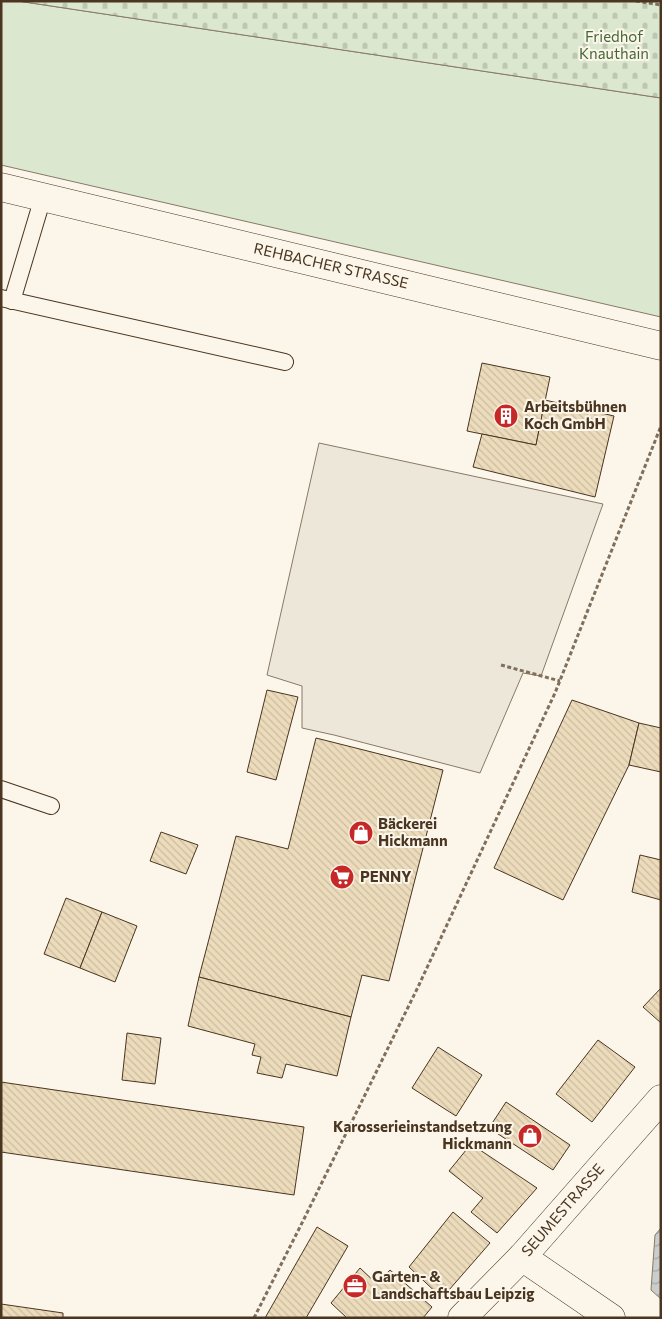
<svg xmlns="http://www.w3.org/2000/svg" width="662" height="1319" viewBox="0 0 662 1319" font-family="Commissioner,sans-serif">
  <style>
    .grass { fill: #dce7d0; stroke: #887966 }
    .cemetery { fill: url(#cemetery-stones); stroke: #887966 }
    .parking { fill: #ede7d9; stroke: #887966 }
    .water { fill: url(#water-waves); stroke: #887966 }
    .building { fill: url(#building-back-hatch); stroke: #4a3520 }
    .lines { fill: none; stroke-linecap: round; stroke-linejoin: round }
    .lane-casing { stroke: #4a3520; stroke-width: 18 }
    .street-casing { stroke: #4a3520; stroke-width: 29 }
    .secondary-casing { stroke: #4a3520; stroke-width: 29 }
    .path { stroke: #7f6f5c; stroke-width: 3; stroke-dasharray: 4 2.5; stroke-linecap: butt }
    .lane { stroke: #fbf6e9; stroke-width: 16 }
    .street { stroke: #fbf6e9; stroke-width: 28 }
    .secondary { stroke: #fbf6e9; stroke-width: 28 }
    .labels { text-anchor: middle; stroke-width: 4; stroke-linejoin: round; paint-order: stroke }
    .park-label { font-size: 15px; fill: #436837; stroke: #fbf6e9 }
    .street-label { font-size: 15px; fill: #4a3520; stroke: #fbf6e9 }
    .poi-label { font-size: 15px; font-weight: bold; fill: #4a3520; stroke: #fbf6e9; text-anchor: start }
  </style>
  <defs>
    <pattern id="cemetery-stones" width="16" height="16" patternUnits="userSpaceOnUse" patternTransform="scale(1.25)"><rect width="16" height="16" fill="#dce7d0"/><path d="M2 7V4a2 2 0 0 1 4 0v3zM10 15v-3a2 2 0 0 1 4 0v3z" fill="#bec7b2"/></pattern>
    <pattern id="water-waves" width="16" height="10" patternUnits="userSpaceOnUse" patternTransform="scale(1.25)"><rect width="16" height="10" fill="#c9cecd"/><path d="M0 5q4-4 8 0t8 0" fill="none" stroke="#a5a8a6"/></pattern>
    <pattern id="building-back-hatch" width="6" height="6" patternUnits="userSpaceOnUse" patternTransform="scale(1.25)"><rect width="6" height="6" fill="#ecdcbc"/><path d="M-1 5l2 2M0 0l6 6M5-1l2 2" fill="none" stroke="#ccbda1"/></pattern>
  </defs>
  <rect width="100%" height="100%" fill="#fbf6e9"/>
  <!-- grass -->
  <polygon class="grass" points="1,1 18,1 661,98 661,317 1,165"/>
  <!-- cemetery -->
  <polygon class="cemetery" points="18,1 661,1 661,98"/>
  <!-- parking -->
  <polygon class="parking" points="319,443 603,504 541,676 523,673 480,773 334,735 302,728 302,686 267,675"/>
  <!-- water -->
  <polygon class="water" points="661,1228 661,1299 651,1290 655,1235"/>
  <!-- building -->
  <g class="building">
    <polygon points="482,363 550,377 536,445 467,431"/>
    <polygon points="545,400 614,416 595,497 473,467 482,434 536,445"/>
    <polygon points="267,690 298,697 276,780 247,772"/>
    <polygon points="572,700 639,723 629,765 563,900 494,868"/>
    <polygon points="639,723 661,728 661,772 629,765"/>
    <polygon points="316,738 443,770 389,981 362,975 351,1017 199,977 236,836 288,849"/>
    <polygon points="161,832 198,845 186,874 150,861"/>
    <polygon points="640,855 661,860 661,900 632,892"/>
    <polygon points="66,898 102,912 80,968 44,954"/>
    <polygon points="102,912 137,926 115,982 80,968"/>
    <polygon points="199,977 351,1017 337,1076 286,1064 282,1078 257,1073 261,1057 252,1055 255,1044 188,1026"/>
    <polygon points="661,988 661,1023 643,1007"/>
    <polygon points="127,1033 161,1038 155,1084 122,1080"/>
    <polygon points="598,1040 635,1067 592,1122 556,1094"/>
    <polygon points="438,1047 482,1075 456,1116 412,1088"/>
    <polygon points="1,1082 304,1127 294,1195 1,1152"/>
    <polygon points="506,1102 570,1145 553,1170 489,1128"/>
    <polygon points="471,1144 537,1188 497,1233 471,1212 483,1198 449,1171"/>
    <polygon points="453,1212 490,1243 442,1298 409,1267"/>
    <polygon points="317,1227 348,1246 306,1318 265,1318"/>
    <polygon points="360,1268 377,1284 390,1270 432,1307 423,1318 347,1318 331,1303"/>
    <polygon points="1,1304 63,1313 63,1318 1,1318"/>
  </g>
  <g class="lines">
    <defs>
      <g id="lane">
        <polyline points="1,298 285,362"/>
        <polyline points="12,301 43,197"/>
        <polyline points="1,789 51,806"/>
      </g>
      <g id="street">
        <polyline points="1,187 661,346"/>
        <polyline points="522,1257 611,1318"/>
      </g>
      <polyline id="secondary" points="462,1318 522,1257 661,1099"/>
    </defs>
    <!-- lane casing -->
    <use href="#lane" class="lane-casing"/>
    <!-- street casing -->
    <use href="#street" class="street-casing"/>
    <!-- secondary casing -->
    <use href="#secondary" class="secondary-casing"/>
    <!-- path -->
    <g class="path">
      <polyline points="636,1 661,5"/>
      <polyline points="501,665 560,681"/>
      <polyline points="254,1318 304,1219 418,987 555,693 661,426"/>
    </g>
    <!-- lane -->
    <use href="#lane" class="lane"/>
    <!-- street -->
    <use href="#street" class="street"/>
    <!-- secondary -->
    <use href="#secondary" class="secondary"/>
  </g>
  <!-- icons -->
  <defs>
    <symbol id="building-disc" viewBox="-11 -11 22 22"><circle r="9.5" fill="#c62828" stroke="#fbf6e9"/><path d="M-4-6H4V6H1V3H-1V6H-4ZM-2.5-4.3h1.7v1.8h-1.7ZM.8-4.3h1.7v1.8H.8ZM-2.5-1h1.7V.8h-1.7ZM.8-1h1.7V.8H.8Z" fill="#fff"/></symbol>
    <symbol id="shop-disc" viewBox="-11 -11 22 22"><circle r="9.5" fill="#c62828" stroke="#fbf6e9"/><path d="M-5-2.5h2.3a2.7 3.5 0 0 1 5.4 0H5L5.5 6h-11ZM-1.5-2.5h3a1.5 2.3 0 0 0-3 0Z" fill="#fff"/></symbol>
    <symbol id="supermarket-disc" viewBox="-11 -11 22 22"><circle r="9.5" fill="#c62828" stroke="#fbf6e9"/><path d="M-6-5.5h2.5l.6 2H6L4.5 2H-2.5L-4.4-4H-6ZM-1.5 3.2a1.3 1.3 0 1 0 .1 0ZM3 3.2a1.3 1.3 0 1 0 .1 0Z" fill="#fff"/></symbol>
    <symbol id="office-disc" viewBox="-11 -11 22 22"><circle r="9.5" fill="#c62828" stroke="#fbf6e9"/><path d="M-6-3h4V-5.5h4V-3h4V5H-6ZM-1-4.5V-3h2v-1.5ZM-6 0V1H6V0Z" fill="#fff"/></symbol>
  </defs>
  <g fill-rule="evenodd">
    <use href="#building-disc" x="492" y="402" width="28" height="28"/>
    <use href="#shop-disc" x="347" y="819" width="28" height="28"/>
    <use href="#supermarket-disc" x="328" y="863" width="28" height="28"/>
    <use href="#shop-disc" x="516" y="1122" width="28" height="28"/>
    <use href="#office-disc" x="341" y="1272" width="28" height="28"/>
  </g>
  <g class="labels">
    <!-- park labels -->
    <g class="park-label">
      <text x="614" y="42">Friedhof<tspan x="614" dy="17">Knauthain</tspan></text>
    </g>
    <!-- street labels -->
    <g class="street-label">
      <text transform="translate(331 266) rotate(13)" y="5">REHBACHER STRASSE</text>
      <text transform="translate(563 1210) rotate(-49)" y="5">SEUMESTRASSE</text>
    </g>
    <!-- poi labels -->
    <g class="poi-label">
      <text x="524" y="412">Arbeitsbühnen<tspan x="524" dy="17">Koch GmbH</tspan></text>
      <text x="378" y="829">Bäckerei<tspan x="378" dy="17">Hickmann</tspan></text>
      <text x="360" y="882">PENNY</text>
      <text x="512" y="1132" text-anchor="end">Karosserieinstandsetzung<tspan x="512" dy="17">Hickmann</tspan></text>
      <text x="372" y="1282">Garten- &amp;<tspan x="372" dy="17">Landschaftsbau Leipzig</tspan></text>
    </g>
  </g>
  <!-- border -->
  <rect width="662" height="1319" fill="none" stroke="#4a3520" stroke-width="5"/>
</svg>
